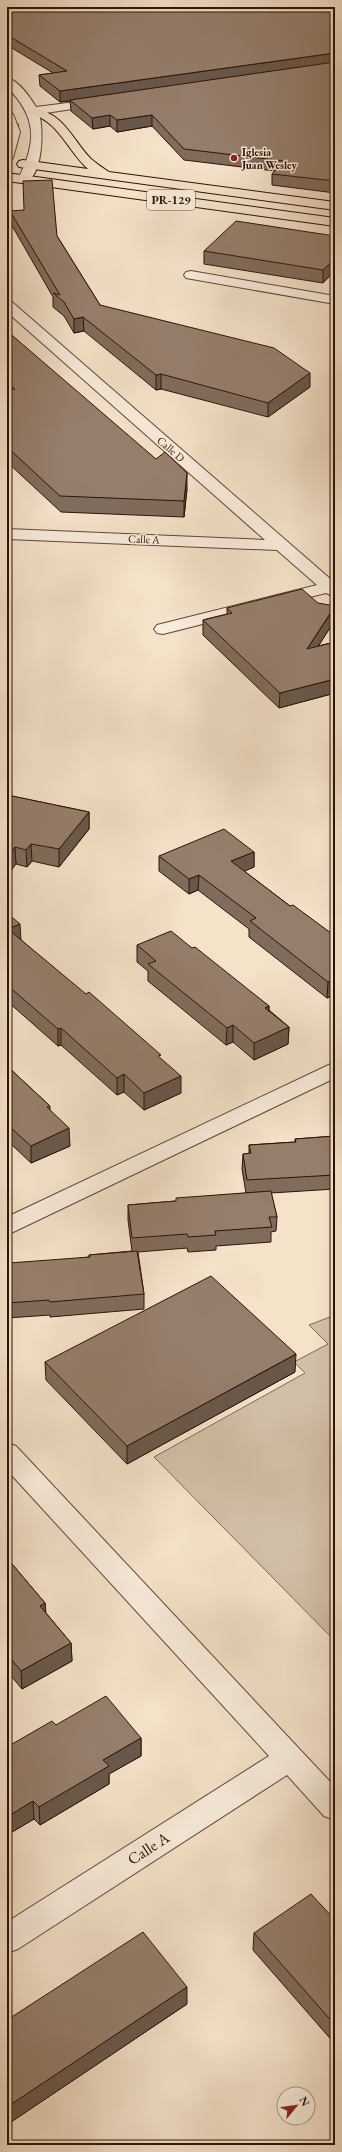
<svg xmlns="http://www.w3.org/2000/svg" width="342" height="2152" viewBox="0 0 342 2152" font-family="'EB Garamond',serif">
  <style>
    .green { fill: #d2bfa8; stroke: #806858 }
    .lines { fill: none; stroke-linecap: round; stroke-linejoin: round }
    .minor-casing { stroke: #604638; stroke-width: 2 }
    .major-casing { stroke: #2e1207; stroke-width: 2 }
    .minor { fill: #f8ecdc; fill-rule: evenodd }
    .major { fill: #f4e2c9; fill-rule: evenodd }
    .wall { fill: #806c5d; stroke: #2e1207 }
    .shaded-wall { fill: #68584c; stroke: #2e1207 }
    .building { fill: #957e6c; stroke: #2e1207 }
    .poi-dot { fill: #8f2418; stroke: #f8ecdc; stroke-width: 1.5 }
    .labels { text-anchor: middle; stroke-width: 3; stroke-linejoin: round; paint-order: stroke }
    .far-poi-label { font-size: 11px; font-weight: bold; fill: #2e1207; stroke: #f8ecdc; text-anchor: start }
    .far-street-label { font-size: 11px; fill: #2e1207; stroke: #f8ecdc }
    .shield { fill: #f8ecdc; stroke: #6b5347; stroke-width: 1 }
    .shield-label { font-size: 12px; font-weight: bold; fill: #2e1207 }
    .near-street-label { font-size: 16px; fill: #2e1207; stroke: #f8ecdc }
  </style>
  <rect width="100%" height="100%" fill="#f4e2c9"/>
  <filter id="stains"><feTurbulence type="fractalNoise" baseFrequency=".005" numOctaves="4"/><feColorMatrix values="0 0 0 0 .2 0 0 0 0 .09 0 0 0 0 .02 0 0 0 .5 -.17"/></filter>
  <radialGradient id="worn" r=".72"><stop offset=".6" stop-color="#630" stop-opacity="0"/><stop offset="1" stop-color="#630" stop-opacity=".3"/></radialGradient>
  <!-- green -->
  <polygon class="green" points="335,1315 335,1641 154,1457 305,1373 294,1362 328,1344 309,1325"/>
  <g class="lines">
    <defs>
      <g id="minor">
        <path d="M7 78C18 80 30 97 36 107L99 99 105 102 99 105 39 114C44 129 43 178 24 183L18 179C37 142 37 117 7 87Z"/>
        <polygon points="7,110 13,114 20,132 13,158 7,162"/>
        <polygon points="191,271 335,296 335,304 186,278 184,275 186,272"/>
        <polygon points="7,301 12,302 335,583 335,597 326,593 163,634 157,633 154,629 157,625 317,585 277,550 7,539 7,529 265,540 7,312"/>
        <polygon points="335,1062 335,1078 7,1235 7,1217"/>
        <polygon points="7,1443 16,1446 335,1787 335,1820 324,1816 287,1775 18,1949 7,1953 7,1922 269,1756 7,1470"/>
      </g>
      <g id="major">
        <path d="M33 108C65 114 71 138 91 159 97 164 103 168 109 172L335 202V210L19 167 17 164 19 161 23 160 88 169C67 150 59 121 29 113L27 111Z"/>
        <polygon points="12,121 18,125 11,132 7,133 7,123"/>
        <polygon points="7,173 335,218 335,226 7,181"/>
      </g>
    </defs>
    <!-- minor casing -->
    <use href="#minor" class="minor-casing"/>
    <!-- major casing -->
    <use href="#major" class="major-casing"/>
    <!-- minor -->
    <use href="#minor" class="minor"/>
    <!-- major -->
    <use href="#major" class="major"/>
  </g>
  <!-- wall -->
  <g class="wall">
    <polygon points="7,7 335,7 335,193 272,185 272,174 275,171 184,160 152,126 117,132 110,126 93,129 71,111 70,101 60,102 40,86 39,75 53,73 7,45"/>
    <polygon points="10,211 57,236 100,305 310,387 268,417 161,389 156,390 84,331 74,333 64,316 53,307 53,297 11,224"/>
    <polygon points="335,236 335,270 323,283 204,264 204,251"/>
    <polygon points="7,331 187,489 184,517 61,512 7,462"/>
    <polygon points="227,608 335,620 318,646 335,642 335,693 279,708 203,635 203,620 227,614"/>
    <polygon points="7,795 89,812 89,829 59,867 32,861 27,867 16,864"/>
    <polygon points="254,852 254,867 244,871 290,906 335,936 335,996 334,995 327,998 249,937 249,929 198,890 189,894 159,871 159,856"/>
    <polygon points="335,862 335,878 333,877 334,863"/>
    <polygon points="7,913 21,940 161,1059 181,1093 144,1110 124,1092 117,1095 61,1045 58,1046 7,1001"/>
    <polygon points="137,945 192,948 269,1006 269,1010 289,1027 288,1044 254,1060 233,1042 226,1045 148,981 148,971 137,962"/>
    <polygon points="7,1066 50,1106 50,1110 70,1146 31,1163 11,1144 7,1146"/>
    <polygon points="335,1136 335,1189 271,1193 277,1217 276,1231 271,1232 271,1242 216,1246 216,1250 188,1252 187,1248 138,1252 144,1294 144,1309 50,1317 50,1315 7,1318 7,1267 89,1257 89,1255 132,1251 128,1220 128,1205 176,1201 246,1193 242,1169 243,1154 249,1154 249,1145 295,1142 295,1139"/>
    <polygon points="45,1362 295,1372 127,1464 46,1380"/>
    <polygon points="7,1558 45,1603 46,1613 71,1643 72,1661 22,1689 7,1671"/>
    <polygon points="56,1725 141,1738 141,1756 109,1774 109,1784 40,1825 34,1819 7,1835 7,1747"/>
    <polygon points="335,1920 335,2044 253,1950 254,1933"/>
    <polygon points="187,2004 11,2122 7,2117 7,2020"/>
  </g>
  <!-- shaded-wall -->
  <g class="shaded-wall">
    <polygon points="7,7 53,7 7,13"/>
    <polygon points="335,53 335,64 60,102 60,91"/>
    <polygon points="110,115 110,126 93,129 92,118"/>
    <polygon points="152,115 152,126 117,132 117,120"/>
    <polygon points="335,258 335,270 323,283 323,270"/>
    <polygon points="83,317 84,331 74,333 74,319"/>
    <polygon points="310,373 310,387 268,417 268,403"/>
    <polygon points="161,374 161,389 156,390 156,375"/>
    <polygon points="187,473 187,489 184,517 184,501"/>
    <polygon points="335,607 335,620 307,664 307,649"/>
    <polygon points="335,679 335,693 279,708 280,693"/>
    <polygon points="89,812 89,829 59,867 59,849"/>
    <polygon points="31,844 32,861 27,867 26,850"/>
    <polygon points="15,847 16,864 7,876 7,858"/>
    <polygon points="254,852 254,867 231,877 231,861"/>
    <polygon points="199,875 198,890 189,894 189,879"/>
    <polygon points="20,924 21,941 8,929"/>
    <polygon points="335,979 334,995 327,998 328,982"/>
    <polygon points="269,1006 268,1023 265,1008"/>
    <polygon points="233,1025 233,1042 226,1045 227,1028"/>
    <polygon points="289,1027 288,1044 254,1060 254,1043"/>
    <polygon points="61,1028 61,1045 58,1046 58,1029"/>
    <polygon points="124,1074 124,1092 117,1095 117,1078"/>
    <polygon points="181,1076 181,1093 144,1110 144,1093"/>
    <polygon points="10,1127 11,1144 7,1146 7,1128"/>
    <polygon points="69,1128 70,1146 31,1163 31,1146"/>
    <polygon points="296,1354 295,1372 127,1464 127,1446"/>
    <polygon points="45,1603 46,1621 40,1606"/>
    <polygon points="71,1643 72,1661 22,1689 21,1671"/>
    <polygon points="141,1738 141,1756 109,1774 109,1784 40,1825 39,1807 103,1760"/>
    <polygon points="33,1801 34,1819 7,1835 7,1817"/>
    <polygon points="187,1987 187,2004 11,2122 10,2105"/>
  </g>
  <!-- building -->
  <g class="building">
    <polygon points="45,7 335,7 335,53 60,91 39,75 67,71 7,35 7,12"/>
    <polygon points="335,62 335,181 272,174 284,161 184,149 152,115 117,120 110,115 92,118 70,100"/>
    <polygon points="52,180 57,236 100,305 274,348 310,373 268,403 161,374 156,375 83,317 74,319 64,302 53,293 60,295 10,211 24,210 23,181"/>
    <polygon points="236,221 335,236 335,258 323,270 204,251"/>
    <polygon points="7,331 156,459 165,452 187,473 184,501 60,496 7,447 7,385 15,390 7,380"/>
    <polygon points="302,589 318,603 335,606 307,649 335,642 335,679 280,693 203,620 232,613 227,608"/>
    <polygon points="7,795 89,812 59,849 31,844 26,850 15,847 7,858"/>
    <polygon points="224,829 254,852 231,861 290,906 293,905 335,936 335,980 328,982 250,921 256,918 199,875 189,879 159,856"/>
    <polygon points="7,913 20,924 8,929 86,994 89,992 161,1055 158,1056 181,1076 144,1093 124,1074 117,1078 61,1028 58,1029 7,985"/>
    <polygon points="171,931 192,948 195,947 269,1006 265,1008 289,1027 254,1043 233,1025 227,1028 148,964 156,961 137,945"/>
    <polygon points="7,1066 50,1106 47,1107 69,1128 31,1146 10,1127 7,1128"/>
    <polygon points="335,1136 335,1175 247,1180 243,1154 251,1153 249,1145 296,1142 295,1139"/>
    <polygon points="271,1191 277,1217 269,1217 272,1227 215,1231 216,1235 188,1237 187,1234 132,1238 128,1205 176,1201 176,1198"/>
    <polygon points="137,1251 144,1294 50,1302 49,1300 7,1303 7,1267 9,1267 9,1263 90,1257 89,1255"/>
    <polygon points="211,1276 296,1354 127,1446 45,1362"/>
    <polygon points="7,1558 45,1603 40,1606 71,1643 21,1671 7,1654"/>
    <polygon points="106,1696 141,1738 103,1760 109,1766 39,1807 33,1801 7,1817 7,1753 8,1753 7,1752 7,1747 52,1721 56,1725"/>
    <polygon points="311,1894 335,1920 335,2025 254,1933"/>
    <polygon points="143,1932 187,1987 10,2105 7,2101 7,2020"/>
  </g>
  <!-- markers -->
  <circle class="poi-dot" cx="234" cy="158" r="4"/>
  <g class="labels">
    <!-- far-poi labels -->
    <g class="far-poi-label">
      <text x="242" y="156">Iglesia<tspan x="242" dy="13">Juan Wesley</tspan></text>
    </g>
    <!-- far-street labels -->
    <g class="far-street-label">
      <text transform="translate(171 449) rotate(41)" y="4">Calle D</text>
      <text transform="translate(144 539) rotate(2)" y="4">Calle A</text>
    </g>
    <!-- shield labels -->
    <rect class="shield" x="147" y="190" width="48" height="20" rx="3"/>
    <g class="shield-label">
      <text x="171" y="204">PR-129</text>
    </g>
    <!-- near-street labels -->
    <g class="near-street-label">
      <text transform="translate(148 1848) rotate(-33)" y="6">Calle A</text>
    </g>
  </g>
  <!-- margin -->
  <rect width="342" height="2152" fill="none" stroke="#f4e2c9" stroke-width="24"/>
  <rect x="8" y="8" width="326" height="2136" fill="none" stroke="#2e1207" stroke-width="2"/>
  <rect x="12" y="12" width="318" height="2128" fill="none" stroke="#2e1207"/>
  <!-- north arrow -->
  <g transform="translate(296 2106) rotate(61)"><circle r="19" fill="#f8ecdc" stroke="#a79587"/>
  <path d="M0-3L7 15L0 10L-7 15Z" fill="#8f2418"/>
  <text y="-6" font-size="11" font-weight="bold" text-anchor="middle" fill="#2e1207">N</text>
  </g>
  <rect width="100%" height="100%" filter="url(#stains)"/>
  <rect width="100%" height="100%" fill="url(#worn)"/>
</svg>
